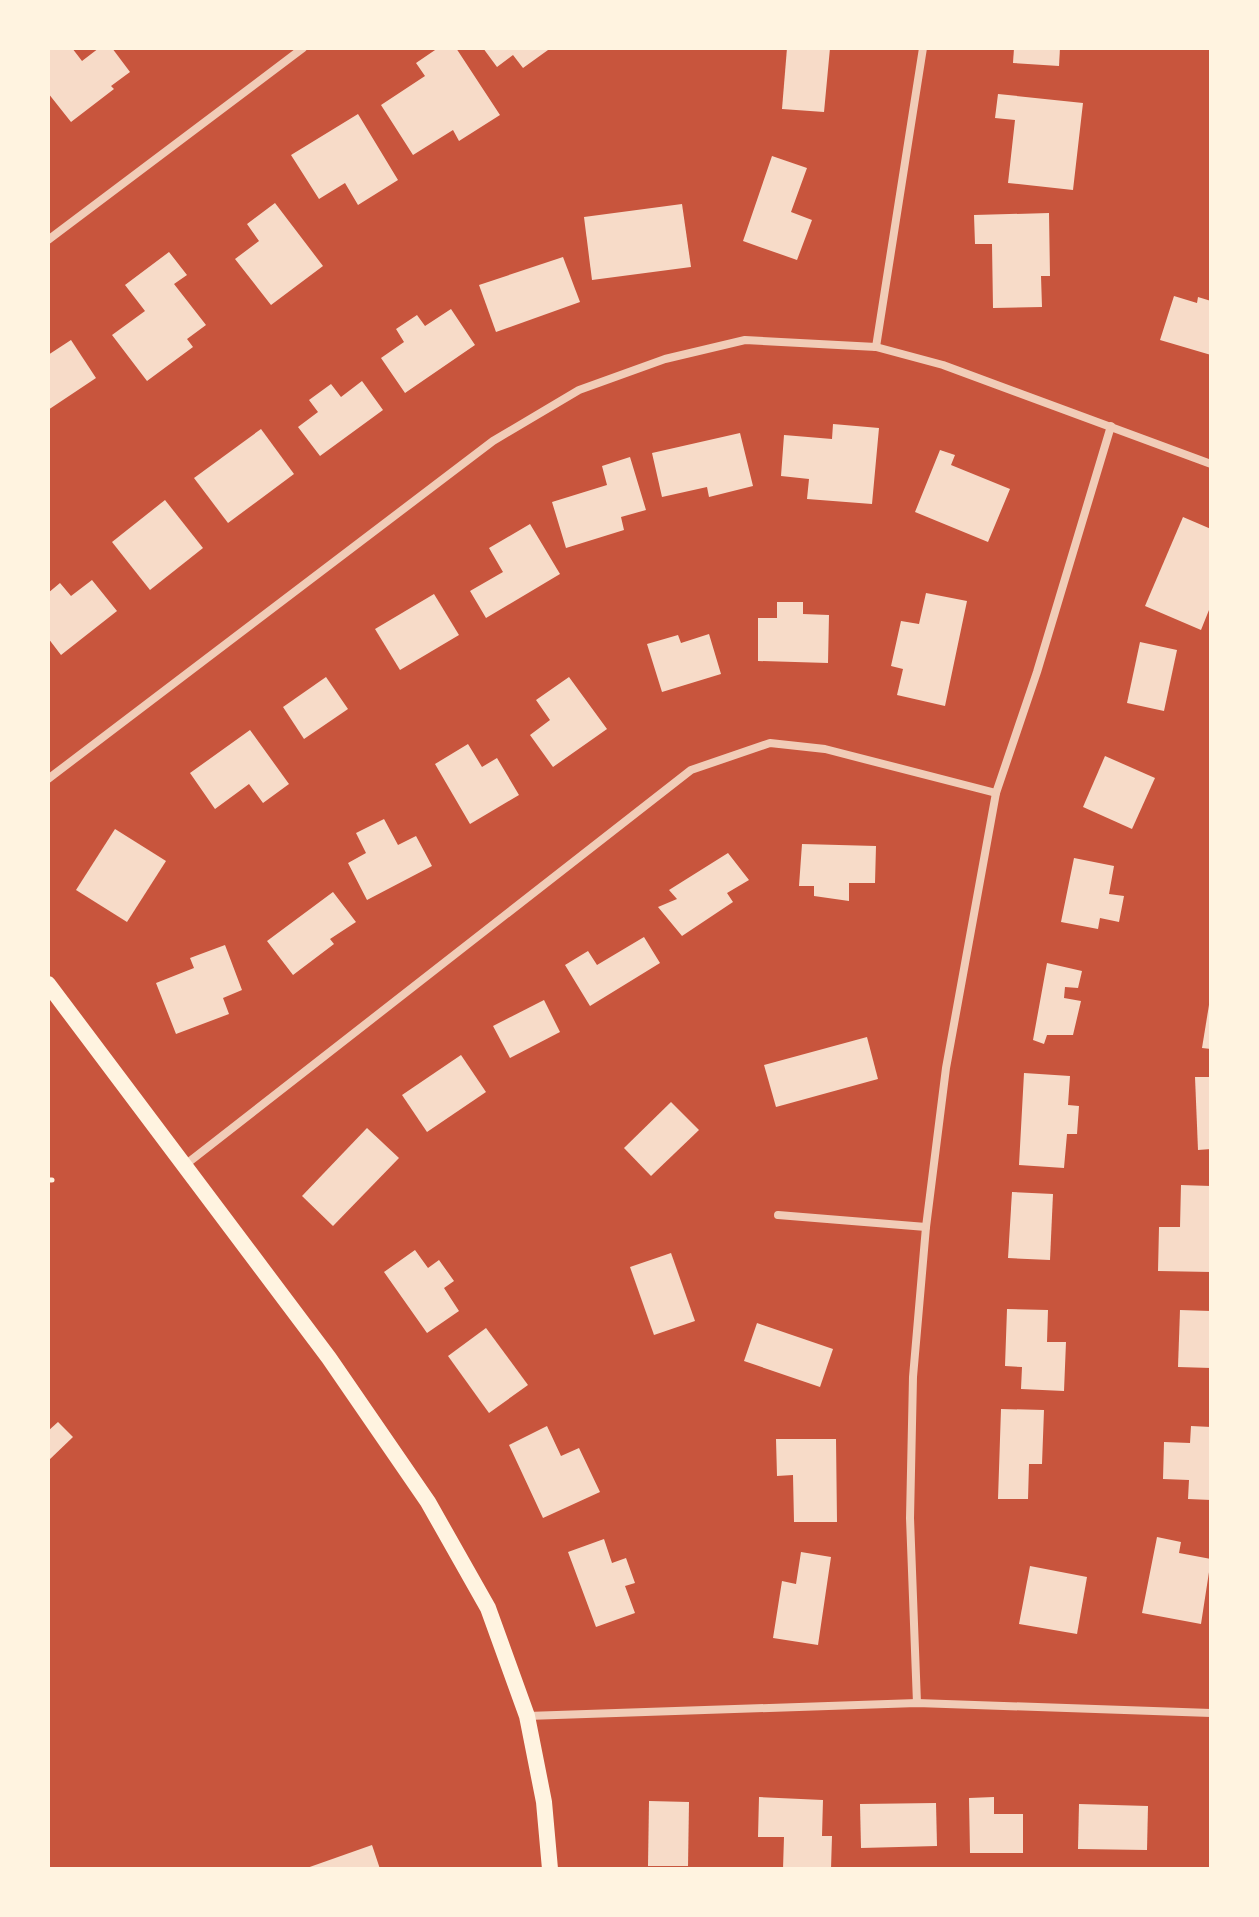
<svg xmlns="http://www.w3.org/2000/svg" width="1259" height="1917" viewBox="0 0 1259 1917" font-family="Cabin,sans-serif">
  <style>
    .building { fill: #f7dbc8 }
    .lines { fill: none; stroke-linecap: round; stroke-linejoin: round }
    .path { stroke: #fff3e0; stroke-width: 5 }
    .minor { stroke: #f1ccb7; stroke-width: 8 }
    .secondary { stroke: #fff3e0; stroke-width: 16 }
  </style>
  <rect width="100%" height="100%" fill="#c8553d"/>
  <!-- building -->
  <g class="building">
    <polygon points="48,48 72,48 82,61 99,48 112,48 130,72 111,86 114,89 71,122 48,93"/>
    <polygon points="438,48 456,48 500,115 459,141 453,130 413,155 381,105 425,76 416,63"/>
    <polygon points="483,48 546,48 548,50 523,68 513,55 497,67"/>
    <polygon points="787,48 830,48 824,112 782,109"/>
    <polygon points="1014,48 1060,48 1059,66 1013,63"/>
    <polygon points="998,94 1083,103 1073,190 1008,183 1015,120 995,118"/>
    <polygon points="358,114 398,180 358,205 345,183 319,199 291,155"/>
    <polygon points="772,156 807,168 791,212 812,220 797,260 743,241"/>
    <polygon points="275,203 323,266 271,305 235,259 259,241 247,224"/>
    <polygon points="682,204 691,267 592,280 584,217"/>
    <polygon points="1049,213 1050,276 1041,276 1042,307 993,308 992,244 975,244 974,215"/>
    <polygon points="169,252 187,275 174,284 206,325 187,339 193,347 147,381 112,335 145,311 125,285"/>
    <polygon points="563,257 580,302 496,332 479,285"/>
    <polygon points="1174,296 1197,303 1198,297 1211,301 1211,355 1160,340"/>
    <polygon points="451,309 475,345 405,393 381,358 404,342 396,329 417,315 425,326"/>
    <polygon points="71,340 96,378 48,410 48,355"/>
    <polygon points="362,381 383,410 320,456 298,427 318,412 309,400 331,384 341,397"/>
    <polygon points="833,424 879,428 872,504 807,499 809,479 781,476 784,435 832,439"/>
    <polygon points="261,429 294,474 228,523 194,478"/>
    <polygon points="740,433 753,486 709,497 707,487 662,497 652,453"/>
    <polygon points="940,450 955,455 951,465 1010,489 988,542 915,512"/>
    <polygon points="630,457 646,510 621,517 624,530 566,548 552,502 607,485 602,466"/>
    <polygon points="165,500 203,548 150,590 112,542"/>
    <polygon points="1183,517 1211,529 1211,605 1201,630 1145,606"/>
    <polygon points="530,524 560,574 486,618 470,591 503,572 489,548"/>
    <polygon points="92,580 117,611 61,655 48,638 48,593 60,583 71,596"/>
    <polygon points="926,593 967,601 945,706 897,695 903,669 891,666 901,621 919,624"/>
    <polygon points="434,594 459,635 400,670 375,629"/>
    <polygon points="777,602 803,602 803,614 829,615 828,663 758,661 758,618 777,618"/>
    <polygon points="709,634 721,674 662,692 647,644 678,635 681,643"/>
    <polygon points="1140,642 1177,650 1164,711 1127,703"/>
    <polygon points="326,677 348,709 304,739 283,707"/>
    <polygon points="569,677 607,729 553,767 530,735 550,720 536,700"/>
    <polygon points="250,730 289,784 263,803 249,784 215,809 190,773"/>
    <polygon points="468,744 482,767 497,758 519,795 470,824 435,764"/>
    <polygon points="1105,756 1155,778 1132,829 1083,807"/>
    <polygon points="384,819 398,845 416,836 432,866 367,900 348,863 366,853 356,833"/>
    <polygon points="115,829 166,861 127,922 76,890"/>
    <polygon points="802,844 876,846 875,883 849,883 849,901 814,896 814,886 799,886"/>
    <polygon points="728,853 749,880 727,893 733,902 682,936 658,907 677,899 669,890"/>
    <polygon points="1074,858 1114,866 1109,894 1124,896 1119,922 1100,918 1098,929 1061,922"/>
    <polygon points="333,892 356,922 330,939 334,944 293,975 267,941"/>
    <polygon points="644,937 660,963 590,1006 565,965 588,951 597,965"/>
    <polygon points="225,945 242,990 223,998 229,1014 176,1034 156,983 194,968 190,958"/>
    <polygon points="1047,963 1082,971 1078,988 1065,987 1064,998 1081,1001 1073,1035 1047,1035 1044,1044 1033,1040"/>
    <polygon points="544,1000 560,1032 510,1058 493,1026"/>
    <polygon points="1209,1005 1211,1005 1211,1049 1202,1048"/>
    <polygon points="867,1037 878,1079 776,1107 764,1065"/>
    <polygon points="461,1055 486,1092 427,1132 402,1095"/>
    <polygon points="1024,1073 1070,1076 1068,1105 1079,1106 1077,1134 1067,1134 1064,1168 1019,1165"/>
    <polygon points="1195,1077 1211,1077 1211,1149 1198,1150"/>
    <polygon points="671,1102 699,1130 651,1176 624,1148"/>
    <polygon points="367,1128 399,1158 333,1226 302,1196"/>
    <polygon points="1181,1185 1211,1186 1211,1272 1158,1271 1159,1227 1180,1227"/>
    <polygon points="1012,1192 1053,1194 1050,1260 1008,1258"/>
    <polygon points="415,1250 428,1268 439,1260 454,1281 444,1288 459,1311 427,1333 384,1272"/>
    <polygon points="671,1253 695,1321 654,1335 630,1267"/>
    <polygon points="1007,1309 1048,1310 1047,1342 1066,1342 1064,1391 1021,1389 1022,1367 1005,1366"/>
    <polygon points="1180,1310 1211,1311 1211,1368 1178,1367"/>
    <polygon points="757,1323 833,1349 820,1387 744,1361"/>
    <polygon points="486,1328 528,1385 489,1413 448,1356"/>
    <polygon points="1001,1409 1044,1410 1042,1464 1029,1464 1028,1499 998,1499"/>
    <polygon points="58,1422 73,1437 48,1461 48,1431"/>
    <polygon points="547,1426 561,1456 579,1448 600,1492 543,1518 509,1445"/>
    <polygon points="1191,1426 1211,1427 1211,1500 1188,1499 1189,1480 1163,1479 1164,1442 1190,1443"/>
    <polygon points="776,1439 836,1439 837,1522 794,1522 793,1475 777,1476"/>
    <polygon points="1157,1537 1181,1542 1179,1553 1211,1559 1201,1624 1142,1613"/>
    <polygon points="604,1539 612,1563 626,1558 635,1583 625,1586 635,1613 596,1627 568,1552"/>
    <polygon points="801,1552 831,1557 818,1645 773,1638 782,1581 796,1584"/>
    <polygon points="1030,1566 1087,1577 1077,1634 1019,1624"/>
    <polygon points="759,1797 823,1800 822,1836 832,1836 831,1869 783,1869 784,1837 758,1837"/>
    <polygon points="994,1797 994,1814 1023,1814 1023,1853 970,1853 969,1798"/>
    <polygon points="649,1801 689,1802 688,1866 648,1866"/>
    <polygon points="936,1803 937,1846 861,1848 860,1804"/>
    <polygon points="1079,1804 1148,1806 1147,1850 1078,1849"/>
    <polygon points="372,1845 380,1869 304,1869"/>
  </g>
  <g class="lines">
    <!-- path -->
    <polyline class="path" points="48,1180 52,1180"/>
    <!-- minor -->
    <g class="minor">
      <polyline points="48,240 303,48"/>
      <polyline points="876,347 923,48"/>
      <polyline points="48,779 493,441 579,390 665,359 745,340 876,347 943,365 1211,464"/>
      <polyline points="185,1165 691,770 770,743 825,749 996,793"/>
      <polyline points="778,1215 926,1227"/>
      <polyline points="917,1703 910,1518 913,1377 926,1227 946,1068 996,793 1037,672 1111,426"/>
      <polyline points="527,1716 917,1703 1211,1713"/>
    </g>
    <!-- secondary -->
    <polyline class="secondary" points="48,984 329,1358 428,1502 488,1608 527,1716 544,1802 550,1869"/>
  </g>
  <!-- border -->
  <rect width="1259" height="1917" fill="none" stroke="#fff3e0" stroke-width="100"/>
</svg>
